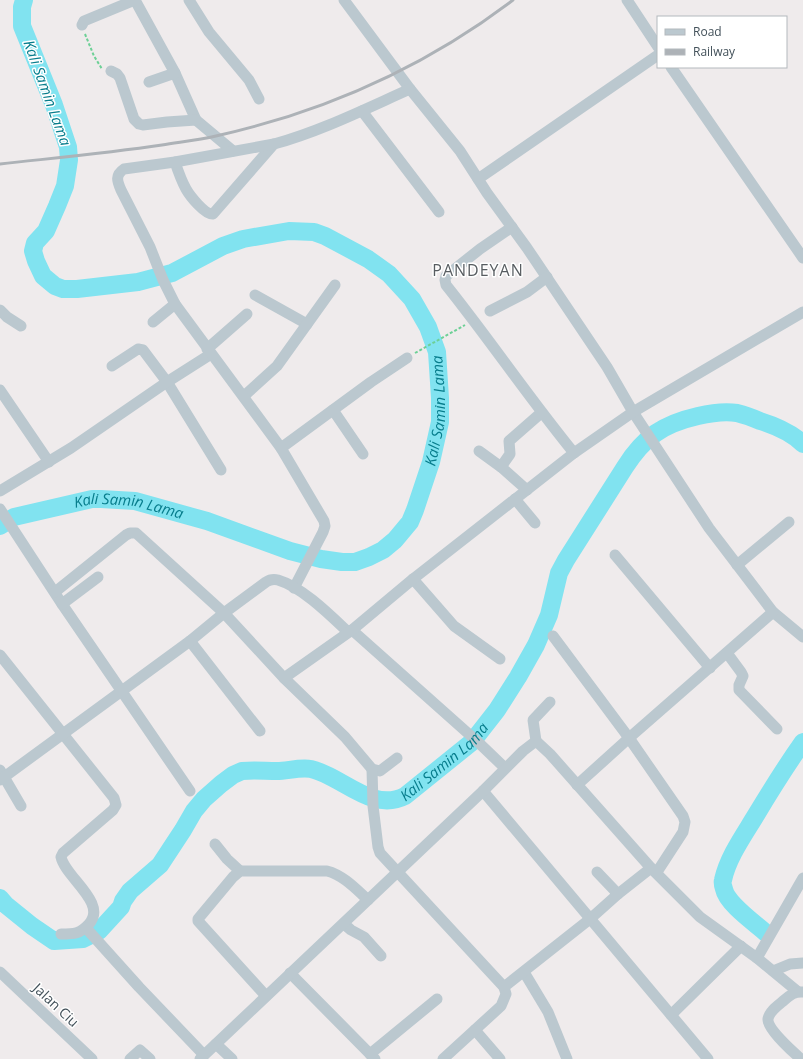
<svg xmlns="http://www.w3.org/2000/svg" width="803" height="1059" viewBox="0 0 803 1059" font-family="'Open Sans',sans-serif">
  <style>
    .lines { fill: none; stroke-linecap: round; stroke-linejoin: round }
    .river { stroke: #81e3f0; stroke-width: 18 }
    .path { stroke: #6dd096; stroke-width: 2; stroke-dasharray: 3 2; stroke-linecap: butt }
    .minor { stroke: #bbc8cf; stroke-width: 11 }
    .rail { stroke: #adb2b7; stroke-width: 3 }
    .labels { text-anchor: middle; stroke-width: 3; stroke-linejoin: round; paint-order: stroke }
    .street-label { font-size: 14px; fill: #43515a; stroke: #fff }
    .water-label { font-size: 15px; font-style: italic; fill: #077d8c; stroke: #fff }
    .quarter-label { font-size: 16px; letter-spacing: 1px; fill: #585d61; stroke: #fff }
  </style>
  <rect width="100%" height="100%" fill="#efebec"/>
  <g class="lines">
    <!-- river -->
    <g class="river">
      <path id="s1" d="M0 526 14 517 92 499H101L135 501 207 521 290 551 321 559 342 562H355L369 557 383 550 395 540 410 522 415 510 431 462 440 422V398L437 352 428 327 412 299 389 274 368 259 325 236 314 232 289 231 243 239 223 246 172 273 138 282 77 289H63L55 286 43 276 36 261 33 251 35 243 46 231 57 206 65 186 69 160 68 147 54 105 22 26V7L24 0"/>
      <path id="s2" d="M0 898 6 905 32 926 54 941 83 939 99 931 121 907 123 901 130 891 160 865 183 830 194 811 204 799 221 784 233 775 242 771C254 770 265 771 277 771 287 771 300 767 311 769 342 776 372 813 405 796L472 742 497 710 518 677 536 645 549 615 559 573 566 560 625 467C644 437 663 424 698 416 711 413 724 411 737 413 745 415 753 418 760 421 776 426 792 433 803 444"/>
      <path d="M766 933C755 923 727 904 724 889 723 886 722 883 723 880 728 857 744 835 756 815 771 790 786 766 803 742"/>
    </g>
    <!-- path -->
    <g class="path">
      <polyline points="85,34 94,56 102,69"/>
      <polyline points="415,353 465,325"/>
    </g>
    <!-- minor -->
    <g class="minor">
      <polyline points="135,0 175,73 196,120 233,151"/>
      <polyline points="189,0 209,32 249,80 259,99"/>
      <polyline points="344,0 410,89 460,151 487,193 527,248 607,367 633,412 709,528 773,612 803,637"/>
      <polyline points="627,0 658,47"/>
      <polyline points="82,25 84,21 135,0"/>
      <polyline points="671,67 803,258"/>
      <polyline points="111,71 117,74 120,78 134,119 139,124 143,125 167,122 196,120"/>
      <polyline points="149,82 175,73"/>
      <polyline points="362,111 439,212"/>
      <path d="M175 162C178 171 181 180 186 189 190 196 205 215 213 214L274 144"/>
      <polyline points="478,179 658,55"/>
      <path d="M512 227 480 249 446 276 445 280 446 285C490 340 529 398 574 453"/>
      <polyline points="255,295 307,324"/>
      <polyline points="0,310 7,317 21,326"/>
      <polyline points="490,311 527,292 547,277"/>
      <polyline points="153,322 175,304"/>
      <polyline points="207,349 247,314"/>
      <polyline points="112,366 138,349 143,350 167,382 221,470"/>
      <polyline points="0,390 49,462"/>
      <polyline points="244,396 277,366 335,285"/>
      <polyline points="333,410 363,454"/>
      <polyline points="281,448 371,382 407,358"/>
      <polyline points="479,451 501,467"/>
      <polyline points="527,490 501,467 510,454 509,441 541,413"/>
      <polyline points="0,491 71,448 167,382 211,354"/>
      <polyline points="515,499 535,523"/>
      <polyline points="0,509 62,604 190,791"/>
      <polyline points="615,555 710,668"/>
      <polyline points="737,565 789,522"/>
      <polyline points="413,579 454,626 500,659"/>
      <path d="M294 588 323 532 325 526 324 521 281 448 175 304 163 280 150 247 121 190C117 181 115 175 124 169L175 162 274 144C321 131 365 109 410 89"/>
      <path d="M55 592 126 535 130 533H136L224 613 266 582C269 580 274 579 278 580 302 587 330 615 348 632"/>
      <polyline points="62,604 98,577"/>
      <polyline points="352,630 480,744 505,768"/>
      <polyline points="553,636 629,738 683,816 685,822 683,832 657,872"/>
      <polyline points="190,641 260,731"/>
      <polyline points="727,653 741,672 743,676 739,685 739,690 777,729"/>
      <path d="M0 655 114 798 116 805 113 810 63 853 61 857C65 877 108 903 89 924 80 934 74 934 61 934"/>
      <polyline points="284,678 345,737 372,769 380,771 397,758"/>
      <polyline points="536,741 533,720 550,702"/>
      <polyline points="372,769 373,806 378,847 380,853 504,987"/>
      <polyline points="0,770 21,806"/>
      <polyline points="0,780 190,641 224,613 284,678 352,630 413,579 574,453 633,412 803,312"/>
      <polyline points="577,785 629,738 773,612"/>
      <polyline points="483,791 708,1059"/>
      <polyline points="215,844 227,859 240,871"/>
      <polyline points="618,894 651,868"/>
      <polyline points="344,924 351,930 364,937 381,956"/>
      <polyline points="86,928 139,987 204,1055"/>
      <polyline points="757,958 803,878"/>
      <polyline points="773,971 790,964 803,963"/>
      <polyline points="0,972 92,1059"/>
      <polyline points="524,972 548,1012 567,1059"/>
      <polyline points="290,973 375,1059"/>
      <path d="M266 996 198 921V919L233 877 240 871H327C343 875 356 889 368 900"/>
      <polyline points="671,1015 741,946"/>
      <polyline points="475,1030 500,1059"/>
      <polyline points="216,1044 232,1059"/>
      <polyline points="370,1054 437,999"/>
      <polyline points="130,1059 140,1050 150,1059"/>
      <polyline points="200,1059 483,791 523,751 536,741 550,754 651,868 700,917 757,958 797,991"/>
      <polyline points="443,1059 501,1006 506,994 504,987 590,919 618,894 597,872"/>
      <path d="M801 1059C793 1052 767 1029 768 1019 769 1012 777 1006 782 1002 789 996 794 991 803 992"/>
    </g>
    <!-- rail -->
    <path class="rail" d="M0 164C54 158 108 153 162 145 180 142 198 140 216 136 323 112 425 67 513 0"/>
  </g>
  <g class="labels">
    <!-- street labels -->
    <g class="street-label">
      <text transform="translate(56 1005) rotate(43)" y="5">Jalan Ciu</text>
    </g>
    <!-- water labels -->
    <g class="water-label">
      <text transform="translate(47 93) rotate(70)" y="5">Kali Samin Lama</text>
      <text dy="5" stroke="none"><textPath href="#s1" startOffset="554">Kali Samin Lama</textPath></text>
      <text dy="5" stroke="none"><textPath href="#s1" startOffset="134">Kali Samin Lama</textPath></text>
      <text dy="5" stroke="none"><textPath href="#s2" startOffset="557">Kali Samin Lama</textPath></text>
    </g>
    <!-- quarter labels -->
    <g class="quarter-label">
      <text x="478" y="276">PANDEYAN</text>
    </g>
  </g>
  <!-- legend -->
  <rect x="657" y="16" width="130" height="52" fill="#ffffff" stroke="#b4b9bd"/>
  <rect x="665" y="29" width="20" height="6" fill="#bbc8cf" stroke="#b4b9bd"/>
  <text x="693" y="36" font-size="12" fill="#43515a">Road</text>
  <rect x="665" y="49" width="20" height="6" fill="#adb2b7" stroke="#b4b9bd"/>
  <text x="693" y="56" font-size="12" fill="#43515a">Railway</text>
</svg>
